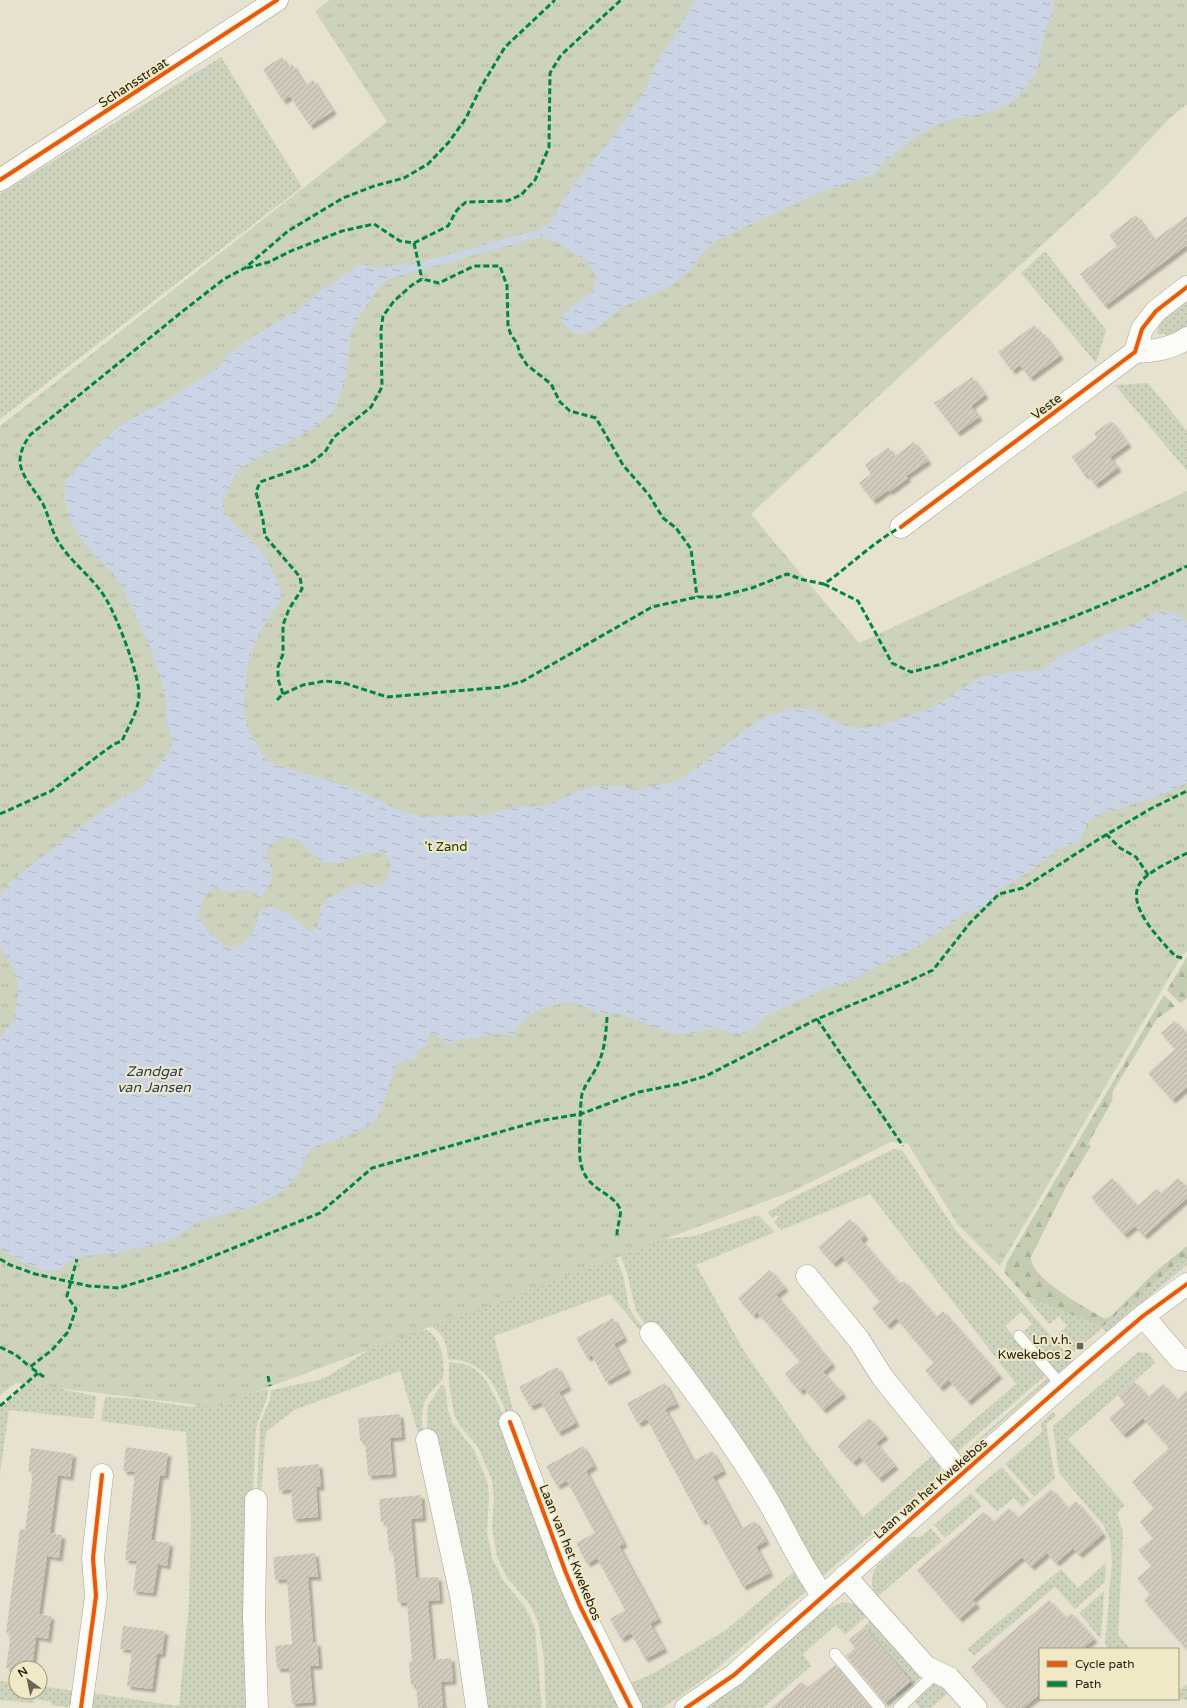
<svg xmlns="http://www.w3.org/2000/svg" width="1187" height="1708" viewBox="0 0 1187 1708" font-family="'Varela Round',sans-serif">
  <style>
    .grass { fill: url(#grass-dots) }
    .forest { fill: url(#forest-firs) }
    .park { fill: url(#park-tufts) }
    .water { fill: url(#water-ripples); fill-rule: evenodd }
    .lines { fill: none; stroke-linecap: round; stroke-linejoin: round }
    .stream { stroke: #cad4e5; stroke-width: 7 }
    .building { fill: url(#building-hatch); filter: url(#shadow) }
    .service-casing { stroke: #a6a293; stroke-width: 12 }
    .minor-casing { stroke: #a6a293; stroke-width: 23 }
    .service { stroke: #fbfbf8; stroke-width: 11 }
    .minor { stroke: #fbfbf8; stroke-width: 22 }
    .quiet { stroke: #00873e; stroke-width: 3; stroke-dasharray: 6 3; stroke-linecap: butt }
    .cycleway-casing { stroke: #f1e8c5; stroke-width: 6 }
    .cycleway { stroke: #e8590c; stroke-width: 4 }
    .poi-dot { fill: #6a6556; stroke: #f1e8c5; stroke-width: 1.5 }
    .labels { text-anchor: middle; stroke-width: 4; stroke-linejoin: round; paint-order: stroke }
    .street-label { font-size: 13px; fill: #262215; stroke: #f1e8c5 }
    .park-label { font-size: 13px; fill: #203a0a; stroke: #f1e8c5 }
    .poi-label { font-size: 13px; fill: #262215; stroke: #f1e8c5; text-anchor: end }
    .water-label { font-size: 14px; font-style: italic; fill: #273d67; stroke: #f1e8c5 }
  </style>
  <defs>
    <pattern id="grass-dots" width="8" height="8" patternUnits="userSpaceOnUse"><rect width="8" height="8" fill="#cdd2bd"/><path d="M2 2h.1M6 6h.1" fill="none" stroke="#b0b4a2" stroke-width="1.8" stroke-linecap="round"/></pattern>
    <pattern id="forest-firs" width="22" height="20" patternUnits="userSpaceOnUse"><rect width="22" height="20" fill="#c4cdb2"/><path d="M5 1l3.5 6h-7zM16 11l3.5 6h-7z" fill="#a8b098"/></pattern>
    <pattern id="park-tufts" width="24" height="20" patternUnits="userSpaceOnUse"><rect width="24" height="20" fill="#cdd2bd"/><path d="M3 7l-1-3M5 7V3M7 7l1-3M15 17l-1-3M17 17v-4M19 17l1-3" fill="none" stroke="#b0b4a2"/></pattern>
    <pattern id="water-ripples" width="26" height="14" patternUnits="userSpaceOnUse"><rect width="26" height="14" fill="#cad4e5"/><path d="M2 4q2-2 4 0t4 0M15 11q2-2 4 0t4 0" fill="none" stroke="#adb6c4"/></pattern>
    <pattern id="building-hatch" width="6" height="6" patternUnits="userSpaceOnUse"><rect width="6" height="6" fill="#d2cbbd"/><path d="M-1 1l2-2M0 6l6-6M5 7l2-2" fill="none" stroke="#b4aea2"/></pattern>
    <filter id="shadow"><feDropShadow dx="3.5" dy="3.5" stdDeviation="1" flood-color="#0004"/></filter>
  </defs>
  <rect width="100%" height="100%" fill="#e7e2cf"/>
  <!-- grass -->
  <g class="grass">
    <polygon points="221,57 302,187 0,419 0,194"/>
    <polygon points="1045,251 1106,330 1096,363 1021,273"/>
    <path d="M1187 296V328L1174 335 1158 334C1155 319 1177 305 1187 296Z"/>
    <polygon points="1148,383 1187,431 1187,471 1115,385"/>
    <polygon points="894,1149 903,1151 956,1231 995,1272 1073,1361 1059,1373 1024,1331 1032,1324 1021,1312 1005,1326 1046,1375 963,1447 956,1455 945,1445 1016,1384 870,1194 781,1230 774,1222 779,1217 777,1215 772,1219 768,1212 793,1197"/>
    <polygon points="758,1215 775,1232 696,1265 744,1351 807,1442 863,1517 932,1456 940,1466 941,1474 824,1575 817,1574 636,1311 627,1273 616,1244 635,1238 665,1239 694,1236"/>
    <path d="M612 1247 623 1275 629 1308 643 1329 640 1330 610 1294 494 1336 514 1414 508 1417C495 1385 487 1361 448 1359 447 1344 444 1332 428 1325Z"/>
    <polygon points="1187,1255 1187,1265 1106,1332 1102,1328 1074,1352 1058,1334 1067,1326 1059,1316 1049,1324 1025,1296 1102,1327"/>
    <path d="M427 1330C439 1339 441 1347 443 1361 443 1366 445 1372 443 1377 440 1384 432 1389 428 1396 420 1408 421 1423 424 1435L419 1436 400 1371 294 1410 266 1432 261 1492H257L260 1423 270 1400 271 1390 319 1380 332 1374 397 1331Z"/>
    <polygon points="1138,1352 1148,1353 1155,1363 1068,1439 1125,1505 1117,1513 1123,1533 1118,1634 1130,1649 1108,1649 1105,1643 1112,1562 1110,1540 1104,1526 1059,1473 1053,1426"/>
    <path d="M450 1362C480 1363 487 1381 499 1405L624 1708H546L544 1660 538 1621 529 1603 507 1578 497 1557 492 1527 494 1499 492 1480 478 1447 460 1426 454 1414 449 1384V1364Z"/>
    <polygon points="1048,1377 1050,1380 962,1456 960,1456"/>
    <polygon points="36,1378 65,1390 96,1396 94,1419 9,1410 0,1473 0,1408"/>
    <polygon points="441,1385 445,1387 448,1410 452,1422 474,1450 488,1484 489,1497 487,1532 492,1558 503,1580 525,1607 535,1628 542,1708 483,1708 427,1427 427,1407"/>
    <polygon points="268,1389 268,1395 256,1428 253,1492 251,1708 91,1708 91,1693 179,1706 189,1604 191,1518 186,1432 101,1421 105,1397 139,1399 191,1407"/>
    <polygon points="1053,1412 1056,1416 1046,1424 1055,1478 1034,1497 1005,1464 1042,1432 1041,1423"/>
    <polygon points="1002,1467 1031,1500 1022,1507 1014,1498 997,1511 974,1490"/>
    <polygon points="971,1493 982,1506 945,1538 934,1525"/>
    <path d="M931 1528 942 1541 876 1598C871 1588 870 1575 877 1566L909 1537H921Z"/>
    <polygon points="1106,1563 1105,1582 1075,1609 1055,1587 974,1656 967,1649 1061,1569 1078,1588"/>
    <polygon points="798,1568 806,1583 806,1591 714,1671 682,1695 662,1708 638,1708 626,1685 652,1674 726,1630"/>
    <polygon points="1104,1591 1101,1639 1079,1613"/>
    <path d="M843 1602C855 1603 860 1606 867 1616L845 1635 836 1625 803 1654 811 1666 763 1708H708L825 1610Z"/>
    <polygon points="871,1620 921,1677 898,1697 895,1694 911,1681 864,1627"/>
    <polygon points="0,1681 16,1683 16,1692 40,1692 40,1686 75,1691 73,1702 68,1707 51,1705 51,1702 35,1699 34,1703 0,1700"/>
    <polygon points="937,1681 948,1693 931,1708 920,1708 914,1701"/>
    <polygon points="1187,1684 1187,1700 1175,1699 1178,1699 1178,1691"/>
  </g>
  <!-- forest -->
  <g class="forest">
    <polygon points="1187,957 1187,998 1180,1003 1167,990"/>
    <path d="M1164 995 1175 1006 1157 1019 1113 1091 1112 1101 1088 1144 1091 1146 1066 1187 1031 1257C1030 1279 1087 1308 1105 1319L1111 1316 1155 1272 1187 1246V1255L1102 1327 1025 1296 1004 1272 1007 1262Z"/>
  </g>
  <!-- park -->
  <polygon class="park" points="330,0 1187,0 1187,104 1169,119 1108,184 751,514 859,643 1187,491 1187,952 1183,954 1000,1266 958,1225 908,1144 891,1142 795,1190 581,1271 215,1407 16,1383 0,1395 0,426 387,122 315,11"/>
  <!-- water -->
  <g class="water">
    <path d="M696 0H1053L1054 8 1047 24 1036 74 1020 94 1011 103 991 112 952 119 936 125 909 141 886 161 872 176 830 188 719 239C701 249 695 268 679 280 663 292 644 297 627 305 609 313 593 342 572 331 567 328 562 323 561 316L566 311 594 291 596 277 587 261 556 242 540 237 537 232 549 224 569 190 615 134 636 104 645 91 657 60 676 34 685 16Z"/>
    <path d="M360 264 376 268 408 264 413 266 411 273 390 278 381 284 351 329 346 373 340 396 332 413 309 431 242 467 232 480 224 499 223 508 224 512 236 527 264 554 281 589 280 601 260 631 252 650 247 671 243 708 247 726 262 754 268 761 275 765 345 785 399 810 422 817 486 815 516 807 546 806 581 790 598 786 632 787 637 791 645 787 656 786 679 780 706 761 713 754 759 720 790 708 814 709 837 723 851 727 866 728 896 721 934 707 980 677 1018 671H1040L1063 654 1118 630 1133 626 1157 611 1173 612 1181 615 1187 622V783L1161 795 1101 814 1088 822 1079 841 1056 851 1030 871 996 891 991 901 986 905 960 917 922 944 877 966 853 980 818 992 764 1017 755 1027 745 1033H733L716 1028 688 1034H676L669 1032 623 1015C614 1012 605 1014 596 1012 588 1011 584 1004 576 1003 556 1001 519 1013 515 1035L492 1034 478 1038 456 1040 447 1045 437 1034H430L427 1038 428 1045 418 1049 415 1059 397 1063 378 1116C364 1134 335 1139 314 1147L309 1151 298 1174 289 1184 276 1195 253 1206 219 1215 192 1225 175 1238 165 1242 115 1253 82 1256 75 1258 59 1270 49 1271 26 1265 0 1248V1040L2 1034 16 1017 15 1006 18 996 17 980 15 971 0 946V897L2 893 8 884 20 874 99 813 127 794 141 788 168 753 173 740 167 723V705L162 682 149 645 121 584 112 572 96 557 76 532 71 523 64 496 66 480 101 442 120 426 135 417 161 404 213 371 238 346 303 306 321 291ZM283 838 298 839 312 854 326 863 343 862 365 853 383 852C395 860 390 875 382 885L358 884 348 887 326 900 321 908 317 928 310 932C304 928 301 923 296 919 290 913 278 910 270 906 267 908 261 909 259 913 257 916 256 922 255 925 251 937 243 946 230 949L209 933 199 917C202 903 202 892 217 887L224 892 239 890 254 892 256 895 261 897C264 892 270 886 271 880 277 864 251 850 283 838Z"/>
  </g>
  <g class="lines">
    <!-- stream -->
    <polyline class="stream" points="413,268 537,234"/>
  </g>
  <!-- building -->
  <g class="building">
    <polygon points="282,57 288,67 292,64 305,85 313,80 333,111 310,126 290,96 283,101 263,69"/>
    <polygon points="1136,215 1154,240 1187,216 1187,245 1105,306 1080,274 1117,246 1109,235"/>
    <polygon points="1034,325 1042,335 1044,334 1060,356 1030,378 1020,365 1012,371 998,352"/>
    <polygon points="972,377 985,395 971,406 979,417 957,433 934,403"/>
    <polygon points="1111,421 1128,444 1110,457 1118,468 1095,485 1087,474 1085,476 1072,457 1097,438 1094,433"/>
    <polygon points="914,442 928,461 906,476 908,478 889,492 888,490 873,501 859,483 871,474 865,465 888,447 895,456"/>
    <polygon points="1175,1021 1187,1034 1187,1087 1172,1100 1148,1073 1175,1049 1161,1033"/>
    <polygon points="1112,1178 1137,1206 1157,1189 1161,1193 1178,1178 1187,1188 1187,1198 1144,1236 1135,1226 1124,1235 1091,1197"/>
    <polygon points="850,1219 865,1236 861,1240 899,1284 904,1281 936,1317 943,1311 999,1375 968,1402 949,1380 940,1388 925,1370 934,1363 896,1318 887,1326 872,1308 880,1301 842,1256 833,1264 818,1247"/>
    <polygon points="770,1270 785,1288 776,1295 832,1364 823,1372 843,1394 823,1410 804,1388 800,1392 785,1374 800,1361 757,1312 753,1316 738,1298"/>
    <polygon points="613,1318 624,1338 614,1344 628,1370 606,1382 592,1355 587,1358 576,1338"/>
    <polygon points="557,1367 568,1387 559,1392 576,1423 558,1433 541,1402 530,1407 519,1387"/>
    <polygon points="1134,1381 1148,1397 1163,1384 1177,1400 1187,1390 1187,1650 1144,1600 1150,1594 1137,1578 1152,1566 1138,1550 1153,1538 1140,1522 1154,1508 1132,1482 1169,1448 1143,1418 1123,1435 1109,1418 1125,1404 1118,1396"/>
    <polygon points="665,1383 676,1404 665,1409 693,1461 712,1451 723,1471 713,1477 741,1529 755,1521 766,1541 756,1547 770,1573 743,1587 706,1519 702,1522 647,1419 638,1424 627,1403"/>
    <polygon points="400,1414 402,1437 390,1438 393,1474 368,1476 365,1441 360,1441 358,1418"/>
    <polygon points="869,1418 885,1436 876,1443 895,1466 879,1479 860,1457 853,1463 837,1446"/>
    <polygon points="583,1446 594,1466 586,1471 624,1544 619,1546 658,1619 650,1624 664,1649 645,1659 631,1633 621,1639 610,1619 625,1610 597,1558 587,1564 576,1543 595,1533 567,1481 557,1486 546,1466"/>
    <polygon points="126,1447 168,1453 165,1476 160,1475 151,1540 170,1543 167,1566 158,1564 153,1593 133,1591 137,1561 125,1560 135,1472 123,1471"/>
    <polygon points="31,1448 73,1454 70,1477 58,1475 50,1533 62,1535 59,1558 47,1556 39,1614 51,1616 48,1639 36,1637 32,1668 6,1668 11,1634 6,1633 20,1529 25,1530 33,1472 28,1471"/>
    <polygon points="319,1464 321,1487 316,1487 318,1517 293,1519 291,1489 279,1491 277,1468"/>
    <polygon points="1051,1489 1068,1508 1076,1501 1103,1534 1079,1555 1073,1548 1056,1563 1047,1553 1031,1567 1022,1557 972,1600 977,1604 959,1619 917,1570 984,1512 993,1522 1009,1508 1018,1518"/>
    <polygon points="421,1495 423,1518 411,1519 416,1578 438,1577 440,1600 428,1601 433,1660 451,1658 453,1681 441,1682 443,1708 418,1708 416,1684 411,1685 409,1662 412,1661 407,1602 398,1603 393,1550 389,1551 386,1521 381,1522 379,1499"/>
    <polygon points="315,1553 318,1577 308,1577 313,1643 317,1642 319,1666 310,1666 313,1702 292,1704 289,1668 277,1669 275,1646 292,1644 287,1579 275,1580 273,1557"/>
    <polygon points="1049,1600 1066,1618 1071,1613 1094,1639 1082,1649 1040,1649 1040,1694 1023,1708 1006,1708 971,1667"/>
    <polygon points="123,1626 165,1631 162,1654 157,1654 152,1689 127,1686 132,1650 120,1649"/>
    <polygon points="864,1627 911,1681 885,1703 846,1656 855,1648 849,1640"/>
    <polygon points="835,1665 871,1708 771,1708 802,1682 807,1688"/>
  </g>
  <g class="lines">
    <defs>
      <g id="service">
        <polyline points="1019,1336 1062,1386"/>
        <polyline points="835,1654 880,1708"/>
        <polyline points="899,1708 937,1672"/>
      </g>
      <g id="minor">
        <polyline points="0,180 277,0"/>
        <path d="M1135 352C1154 351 1171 349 1187 338"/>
        <polyline points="901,527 1135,352 1142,329 1156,311 1187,287"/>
        <polyline points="807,1276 859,1340 883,1378 961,1474"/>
        <polyline points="1143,1316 1180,1359 1187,1360"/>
        <path d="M651 1333C691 1386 731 1439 765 1496 785 1529 800 1565 823 1596"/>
        <polyline points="510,1422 566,1573 580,1606 631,1708"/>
        <polyline points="427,1440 461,1596 477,1708"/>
        <polyline points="256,1500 254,1617 257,1708"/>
        <polyline points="845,1576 926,1667 949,1678 976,1708"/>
        <polyline points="81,1708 96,1596 93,1558 102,1475"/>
        <polyline points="686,1708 734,1675 1083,1367 1143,1316 1187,1284"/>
      </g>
    </defs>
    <!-- service casing -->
    <use href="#service" class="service-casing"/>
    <!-- minor casing -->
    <use href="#minor" class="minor-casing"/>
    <!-- service -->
    <use href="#service" class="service"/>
    <!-- minor -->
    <use href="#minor" class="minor"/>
    <!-- quiet -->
    <g class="quiet">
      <polyline points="414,243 422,279"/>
      <polyline points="247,268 269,262 291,251 342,231 374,224 400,241 414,243 448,226 457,210 466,202 507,201 521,195 535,180 549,147 550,73 561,55 621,0"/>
      <polyline points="824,584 858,601 892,663 911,672 938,665 1068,619 1143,588 1187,566"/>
      <polyline points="283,694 278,679 278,667 283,654 283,625 289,609 302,589 300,577 265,536 263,520 256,492 260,482 308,465 325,452 334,437 371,407 382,387 381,330 383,316 394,301 412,285 422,279 439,283 474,266 500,266 507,286 508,326 511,335 517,343 520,354 527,365 551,384 560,402 570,411 596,418 623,465 649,495 663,518 676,528 691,549 697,597"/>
      <path d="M277 700 283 694 303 685 325 681 344 683 387 697 502 687 523 681 652 607 697 597H717L752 588 787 574 804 580 824 584C850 566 873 542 901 527"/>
      <path d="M0 814 51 791 114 744 122 741C128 727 138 712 139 696 140 676 117 617 106 599 93 577 70 562 58 541 51 530 49 516 43 504 27 477 8 467 30 435L183 311 224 279 245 268 288 231 343 198 374 186 404 178 428 164 449 142 466 118 481 87 505 47 555 0"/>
      <polyline points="1106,834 1120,848 1136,857 1149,876"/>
      <path d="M1182 958 1175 956C1161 940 1125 906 1140 883 1148 871 1174 860 1187 853"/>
      <path d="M607 1017C606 1032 605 1048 599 1062 595 1073 586 1082 582 1094 580 1102 579 1149 580 1158 583 1191 612 1190 620 1209 622 1216 616 1228 617 1238"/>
      <polyline points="817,1019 903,1146"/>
      <polyline points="0,1259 10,1265 35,1274 89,1286 119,1288 184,1268 320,1213 372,1168 539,1121 581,1114 639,1092 679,1084 706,1076 817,1019 905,983 933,970 970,923 999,894 1023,888 1099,839 1152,808 1187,791"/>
      <polyline points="0,1347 16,1355 30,1367"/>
      <polyline points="268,1376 270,1386"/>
      <polyline points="44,1377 30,1367 52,1350 68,1332 76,1309 67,1296 77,1259"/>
      <polyline points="0,1406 38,1373"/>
    </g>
    <defs>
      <g id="cycleway">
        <polyline points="0,180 277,0"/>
        <polyline points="901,527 1135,352 1142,329 1156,311 1187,287"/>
        <polyline points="510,1422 566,1573 580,1606 631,1708"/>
        <polyline points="81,1708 96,1596 93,1558 102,1475"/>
        <polyline points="686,1708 734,1675 1083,1367 1143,1316 1187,1284"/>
      </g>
    </defs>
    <!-- cycleway casing -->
    <use href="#cycleway" class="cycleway-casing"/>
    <!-- cycleway -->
    <use href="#cycleway" class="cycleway"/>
  </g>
  <!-- markers -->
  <rect class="poi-dot" x="1076" y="1342" width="8" height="8" rx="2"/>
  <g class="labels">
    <!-- street labels -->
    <g class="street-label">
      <text transform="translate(133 82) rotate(-33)" y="5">Schansstraat</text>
      <text transform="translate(1046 406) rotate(-37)" y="5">Veste</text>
      <text transform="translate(930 1488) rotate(-41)" y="5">Laan van het Kwekebos</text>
      <text transform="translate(571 1552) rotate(68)" y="5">Laan van het Kwekebos</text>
    </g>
    <!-- park labels -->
    <g class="park-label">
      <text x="446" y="851">'t Zand</text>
    </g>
    <!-- poi labels -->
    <g class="poi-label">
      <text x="1072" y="1344">Ln v.h.<tspan x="1072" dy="15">Kwekebos 2</tspan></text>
    </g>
    <!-- water labels -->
    <g class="water-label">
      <text x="154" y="1076">Zandgat<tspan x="154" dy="16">van Jansen</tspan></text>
    </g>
  </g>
  <!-- legend -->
  <rect x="1039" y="1648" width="140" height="52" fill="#f1e8c5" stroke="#a0997f"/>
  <rect x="1047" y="1661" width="20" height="6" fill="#e8590c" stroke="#a0997f"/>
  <text x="1075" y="1668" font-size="12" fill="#262215">Cycle path</text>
  <rect x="1047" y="1681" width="20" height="6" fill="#00873e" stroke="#a0997f"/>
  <text x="1075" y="1688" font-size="12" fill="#262215">Path</text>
  <!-- north arrow -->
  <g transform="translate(28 1680) rotate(327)"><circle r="19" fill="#f1e8c5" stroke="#a0997f"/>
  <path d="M0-3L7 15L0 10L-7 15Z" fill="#6a6556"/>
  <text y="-6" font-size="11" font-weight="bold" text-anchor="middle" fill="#262215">N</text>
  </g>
</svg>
